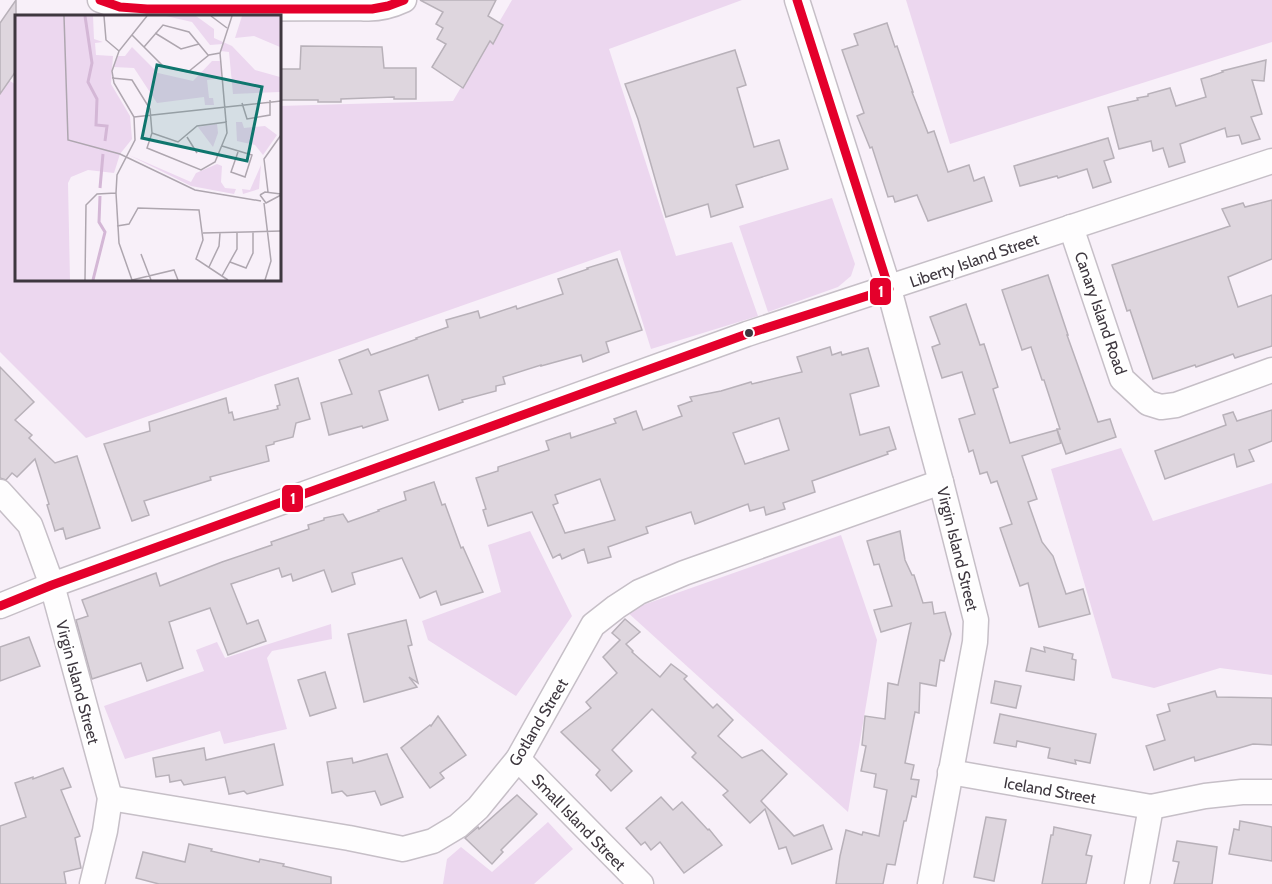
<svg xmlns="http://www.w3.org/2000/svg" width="1272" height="884" viewBox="0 0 1272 884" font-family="Cabin,sans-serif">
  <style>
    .green { fill: #ecd7ef }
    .building { fill: #ded6de; stroke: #b8b1b9; stroke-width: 1.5; fill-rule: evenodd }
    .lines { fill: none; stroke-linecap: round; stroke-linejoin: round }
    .minor-casing { stroke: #c6bfc7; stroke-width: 27 }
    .minor { stroke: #fefdfe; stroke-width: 24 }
    .bus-1-casing { stroke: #fff; stroke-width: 14 }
    .bus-1 { stroke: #e4002b; stroke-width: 9 }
    .bus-dot { fill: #3e373f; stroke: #fff; stroke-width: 2 }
    .labels { text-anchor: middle; stroke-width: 4.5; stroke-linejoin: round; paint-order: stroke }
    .street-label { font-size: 16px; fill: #3e373f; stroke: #fff }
    .inset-river { fill: none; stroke: #d4b7d6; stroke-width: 3 }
    .inset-road { fill: none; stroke: #aea6af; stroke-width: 1.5 }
    .view { fill: #0f766e; fill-opacity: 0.15; stroke: #0f766e; stroke-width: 3 }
    .inset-edge { fill: none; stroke: #3e373f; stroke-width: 3 }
    .line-badge { stroke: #fff; stroke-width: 2 }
    .badge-label { font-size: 16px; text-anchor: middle; font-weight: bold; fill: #fff }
  </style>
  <rect width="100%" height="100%" fill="#f8f0f9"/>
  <!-- green -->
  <g class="green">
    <polygon points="512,0 742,0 609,49 676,256 732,242 758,316 651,349 620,250 86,438 0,352 0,74 16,85 16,279 279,279 279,106 453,101"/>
    <polygon points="906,0 1272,0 1272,42 950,144"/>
    <polygon points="832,198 855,264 851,276 838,287 768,312 739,226"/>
    <polygon points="1121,448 1153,521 1272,483 1272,675 1220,668 1154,688 1112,678 1051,469"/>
    <polygon points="530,531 572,616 516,696 428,640 422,621 501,592 488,545"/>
    <polygon points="841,535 877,640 848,812 626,611"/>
    <polygon points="331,624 332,639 272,651 267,658 287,729 224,744 220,731 125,759 104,706 204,671 196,650 217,642 225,658"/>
    <polygon points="548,822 573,849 534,884 443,884 447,859 461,847 492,872"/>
  </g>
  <!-- building -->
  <g class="building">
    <polygon points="16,0 16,71 0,94 0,23"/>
    <polygon points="420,0 496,0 488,16 503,25 493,44 490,41 463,88 432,67 446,44 437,39 443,28 436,24 443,12"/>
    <polygon points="887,23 895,47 897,46 913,92 912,92 928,133 934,131 948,172 969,165 974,181 984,177 992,201 928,221 917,195 895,202 893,196 888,197 872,147 870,148 857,116 864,113 842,50 858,45 854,34"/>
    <polygon points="301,46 382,47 384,68 416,68 416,99 394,99 394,97 341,99 341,102 318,102 318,100 280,100 280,69 300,69"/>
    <polygon points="735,50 746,85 737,88 754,147 779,140 788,169 736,185 743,207 711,217 708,204 666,217 638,119 625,84"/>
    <polygon points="1266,60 1264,81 1252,80 1262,114 1251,117 1260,139 1242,144 1239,135 1227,137 1225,128 1180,144 1185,162 1169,167 1163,148 1153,151 1151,141 1119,149 1108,107 1138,100 1137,98 1148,96 1148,94 1170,88 1176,106 1206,97 1201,79 1211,76 1223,72 1222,71"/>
    <polygon points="1108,138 1114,158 1104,161 1111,182 1093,188 1087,169 1058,178 1057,176 1020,186 1014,166"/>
    <polygon points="1272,200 1272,259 1228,277 1238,307 1272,295 1272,346 1235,358 1233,354 1196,367 1195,365 1153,379 1130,310 1127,311 1112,265 1230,226 1222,209 1243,203 1245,207"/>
    <polygon points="617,259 642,330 606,342 609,352 583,362 581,355 541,366 541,365 503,377 505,384 496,386 496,391 462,400 463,402 439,410 428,375 379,391 388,420 363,428 362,426 329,435 321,403 352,394 339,360 368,349 371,355 417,339 416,338 448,327 446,320 478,311 480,318 516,306 517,309 563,294 558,279 588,269 587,268"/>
    <polygon points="1048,275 1068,335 1067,335 1098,422 1110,419 1116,437 1066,454 1057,429 1060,429 1044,380 1042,380 1031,347 1022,350 1002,290"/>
    <polygon points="966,304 980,345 984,344 998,387 993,389 1010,443 1057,430 1061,443 1022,456 1037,499 1028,502 1042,542 1053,556 1066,594 1083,589 1090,614 1039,627 1028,583 1020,586 1000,528 1012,524 997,481 991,483 987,472 980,474 973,450 969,452 959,419 975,414 962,372 942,378 932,347 940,344 930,317"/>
    <path d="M830 347 832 355 841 352 842 355 868 348 879 386 850 394 860 435 889 427 896 449 887 452 888 454 812 481 815 492 783 503 785 509 766 515 764 507 750 511 748 504 695 524 691 512 646 527 648 533 608 547 611 557 588 563 584 549 562 559 560 554 553 558 532 512 488 526 483 510 486 509 476 478 498 471V467L549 450 546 441 570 433 571 438 616 423 614 419 636 411 643 430 682 416 678 406 692 401 690 397 721 391 751 382 752 384 802 372 797 357ZM779 418 789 450 745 464 733 433ZM600 479 615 520 565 533 553 505 558 503 555 495Z"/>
    <polygon points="0,367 34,402 15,420 32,435 29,438 55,463 77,456 100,528 66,539 63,528 55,531 47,505 49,504 35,459 17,477 12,473 6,480 0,478"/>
    <polygon points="298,378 310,419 296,423 293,437 274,442 274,444 266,446 269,461 210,477 211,480 144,501 149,515 132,521 104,444 150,431 149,422 226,398 229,413 232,412 234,420 278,409 277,406 280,405 275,385"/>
    <polygon points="1272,410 1272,441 1249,450 1254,461 1237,467 1234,454 1165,479 1155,451 1226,425 1223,415 1233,412 1237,421"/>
    <polygon points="434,482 442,505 445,504 461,548 463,547 483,592 441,605 436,591 420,598 402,558 352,573 355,584 332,592 324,570 293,581 291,574 282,577 279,568 231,584 247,624 258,620 266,641 228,655 210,608 169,622 183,668 147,681 141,663 92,679 76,620 88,616 82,600 156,573 160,586 222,562 272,545 271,542 309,529 308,525 324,520 324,518 343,514 348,522 379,511 378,510 406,500 404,492"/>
    <polygon points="900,531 905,560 912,575 914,575 923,603 932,602 934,614 945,612 951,634 944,661 940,660 936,686 920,683 919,713 915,712 905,763 914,765 911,779 919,780 916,797 912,796 906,821 904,821 895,865 887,864 883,884 836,884 840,856 846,830 862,835 863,832 879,836 887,790 874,787 876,774 861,771 866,746 862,745 865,716 885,719 888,683 898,685 911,623 881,632 874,610 892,606 879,564 874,565 867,541"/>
    <polygon points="625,619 640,632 626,644 633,651 632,652 660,677 671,664 687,676 684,679 713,708 717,704 733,720 718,736 742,758 762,750 787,774 761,801 794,836 823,825 832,849 792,864 786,847 779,849 765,809 750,823 723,795 728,791 692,757 696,753 652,709 612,750 632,771 611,791 596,775 600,770 561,732 591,708 586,702 617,673 603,657 620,640 612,633"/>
    <polygon points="406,620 412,645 408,646 418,683 409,677 417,687 364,702 348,634"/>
    <polygon points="29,637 40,666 0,681 0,647"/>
    <polygon points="1044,647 1073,654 1072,659 1076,660 1074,680 1026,671 1031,648 1045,652"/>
    <polygon points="325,672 336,708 310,716 298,680"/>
    <polygon points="995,681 1021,686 1016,708 991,703"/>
    <polygon points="1215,691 1217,697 1272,698 1272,745 1253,744 1195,761 1194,757 1154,770 1146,746 1165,740 1157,715 1170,711 1168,704"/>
    <polygon points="1000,714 1096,734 1090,763 1075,760 1076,764 1048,758 1050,748 1017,741 1016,747 994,743"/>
    <polygon points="438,716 466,755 440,773 444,778 430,788 401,748 430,725 431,726"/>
    <polygon points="274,744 283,785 247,794 244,791 229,794 225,777 184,785 181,780 170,782 169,775 156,777 153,758 204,748 206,760"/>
    <polygon points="387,754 403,797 381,805 375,791 347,796 342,791 332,793 327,762 352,758 353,763"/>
    <polygon points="63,768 71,787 61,790 80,836 75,838 81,868 64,872 66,884 0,884 0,826 26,817 15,783 33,777 33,779"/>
    <polygon points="517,795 537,814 501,850 503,852 492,864 465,838 478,827 479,829"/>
    <polygon points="661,797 673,810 682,802 708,830 709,829 722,845 684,873 660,842 651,850 645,842 641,845 626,828"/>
    <polygon points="986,817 1006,820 994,881 974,877"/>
    <polygon points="1240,821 1272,827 1272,861 1229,854 1234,829 1239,830"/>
    <polygon points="1054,827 1091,835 1086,855 1092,856 1086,884 1042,884 1051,835 1053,835"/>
    <polygon points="1177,841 1217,847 1212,884 1174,884 1179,862 1173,861"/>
    <polygon points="189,844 212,849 211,851 259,862 260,859 284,864 283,866 331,877 331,884 159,884 136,878 143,852 185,862"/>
  </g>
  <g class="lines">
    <defs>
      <g id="minor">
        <path d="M100 0 120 7 147 9 360 8C376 10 389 7 404 0"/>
        <polyline points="797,0 889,289 941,482 976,620 975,642 930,884"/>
        <polyline points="1071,227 1122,379 1148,403 1161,407 1176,405 1272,370"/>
        <polyline points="0,492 30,525 52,585 110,798 105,831 92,884"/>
        <polyline points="0,606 52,585 747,334 1272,161"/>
        <polyline points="518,759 641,884"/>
        <polyline points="950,772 1151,807 1205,796 1242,792 1272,792"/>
        <polyline points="110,798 349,838 403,849 433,841 458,826 478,808 518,759 593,625 616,607 639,592 684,573 941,482"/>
        <polyline points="1137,884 1151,807"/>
      </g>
    </defs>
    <!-- minor casing -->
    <use href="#minor" class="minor-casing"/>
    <!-- minor -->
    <use href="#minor" class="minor"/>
    <defs>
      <g id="bus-1">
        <polyline points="100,0 120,7 147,9 372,9 388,6 404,0"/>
        <polyline points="0,606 52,585 747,334 889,289 797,0"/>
      </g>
    </defs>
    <!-- bus-1 casing -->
    <use href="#bus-1" class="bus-1-casing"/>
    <!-- bus-1 -->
    <use href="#bus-1" class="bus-1"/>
  </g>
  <!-- markers -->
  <circle class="bus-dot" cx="749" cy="333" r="5"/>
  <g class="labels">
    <!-- street labels -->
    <g class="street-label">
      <text transform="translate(974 260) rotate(-19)" y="6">Liberty Island Street</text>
      <text transform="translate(1101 313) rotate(71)" y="6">Canary Island Road</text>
      <text transform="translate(958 549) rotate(76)" y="6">Virgin Island Street</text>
      <text transform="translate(78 682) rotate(75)" y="6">Virgin Island Street</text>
      <text transform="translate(538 722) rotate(-59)" y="6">Gotland Street</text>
      <text transform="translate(1050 790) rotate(10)" y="6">Iceland Street</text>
      <text transform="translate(579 822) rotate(46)" y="6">Small Island Street</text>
    </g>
  </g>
  <!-- overview -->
  <g transform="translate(15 15)">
    <rect width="266" height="266" fill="#f8f0f9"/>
    <path d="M0 1H78L79 24 88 27 80 28 81 40 98 41 96 69 115 101 117 124 105 139 99 158 73 155 56 162 53 168 55 265H0ZM151 1H181L199 14V23L217 31 240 55 265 62V77L218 79 214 37 206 36 208 29 195 30 177 7ZM227 1H265V32L239 21 220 23ZM117 32 143 58 178 66 197 46H205L207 63 192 65 194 83H198L199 90H190L189 82 142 88 119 53 98 52 103 41H110ZM221 107H227L229 113 250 111 262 120 248 140 240 130 222 126ZM202 109 203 118 198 132 183 112ZM114 140 176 167 181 158 202 149 207 151 206 167 210 173 221 174 219 179 176 171ZM246 150 244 174 228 179 227 174 235 175Z" fill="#ecd7ef"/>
    <path class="inset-river" d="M70 1 77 48 73 67 82 84 81 110 92 111 90 126M85 173 88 139M78 265 90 217 84 207 85 181"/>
    <path class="inset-road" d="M49 1 53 125 105 139 180 175 246 186M89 1 91 25 104 36M196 1 212 13M140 18 166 34 184 29M117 20 148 51 173 57 194 40 205 38M129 32 148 10 174 17 193 40M97 63 117 65 135 94 137 118 132 133 186 155 200 147 212 118 205 38 217 1M227 88 232 104 255 100V85M119 102 266 86M137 118 163 127 182 111 212 107M172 122 182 138M207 131 237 140 230 162 216 157 223 137M253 177 249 144 266 120M245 180 251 188 266 180M245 180 250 177 266 179M249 188 256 246 250 265M102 211 114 209 123 193 184 195 188 225 181 244 213 265M188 218 266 216M126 239 136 265M215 247 231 253 238 238V217M194 252 204 231 205 218M207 261 222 234V218M70 265 71 190 82 179 101 178M117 265 104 228 101 178 102 160 120 125 119 102 99 68 97 56 104 36 132 1M117 265 159 255 163 265"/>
    <path class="view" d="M142 50 247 72 232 146 127 123Z"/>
    <rect width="266" height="266" class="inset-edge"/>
  </g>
  <g class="line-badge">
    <rect x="869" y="277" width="23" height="29" rx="6" fill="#e4002b"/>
    <rect x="281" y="484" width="23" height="29" rx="6" fill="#e4002b"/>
  </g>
  <g class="badge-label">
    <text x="881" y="297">1</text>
    <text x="293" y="504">1</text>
  </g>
</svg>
